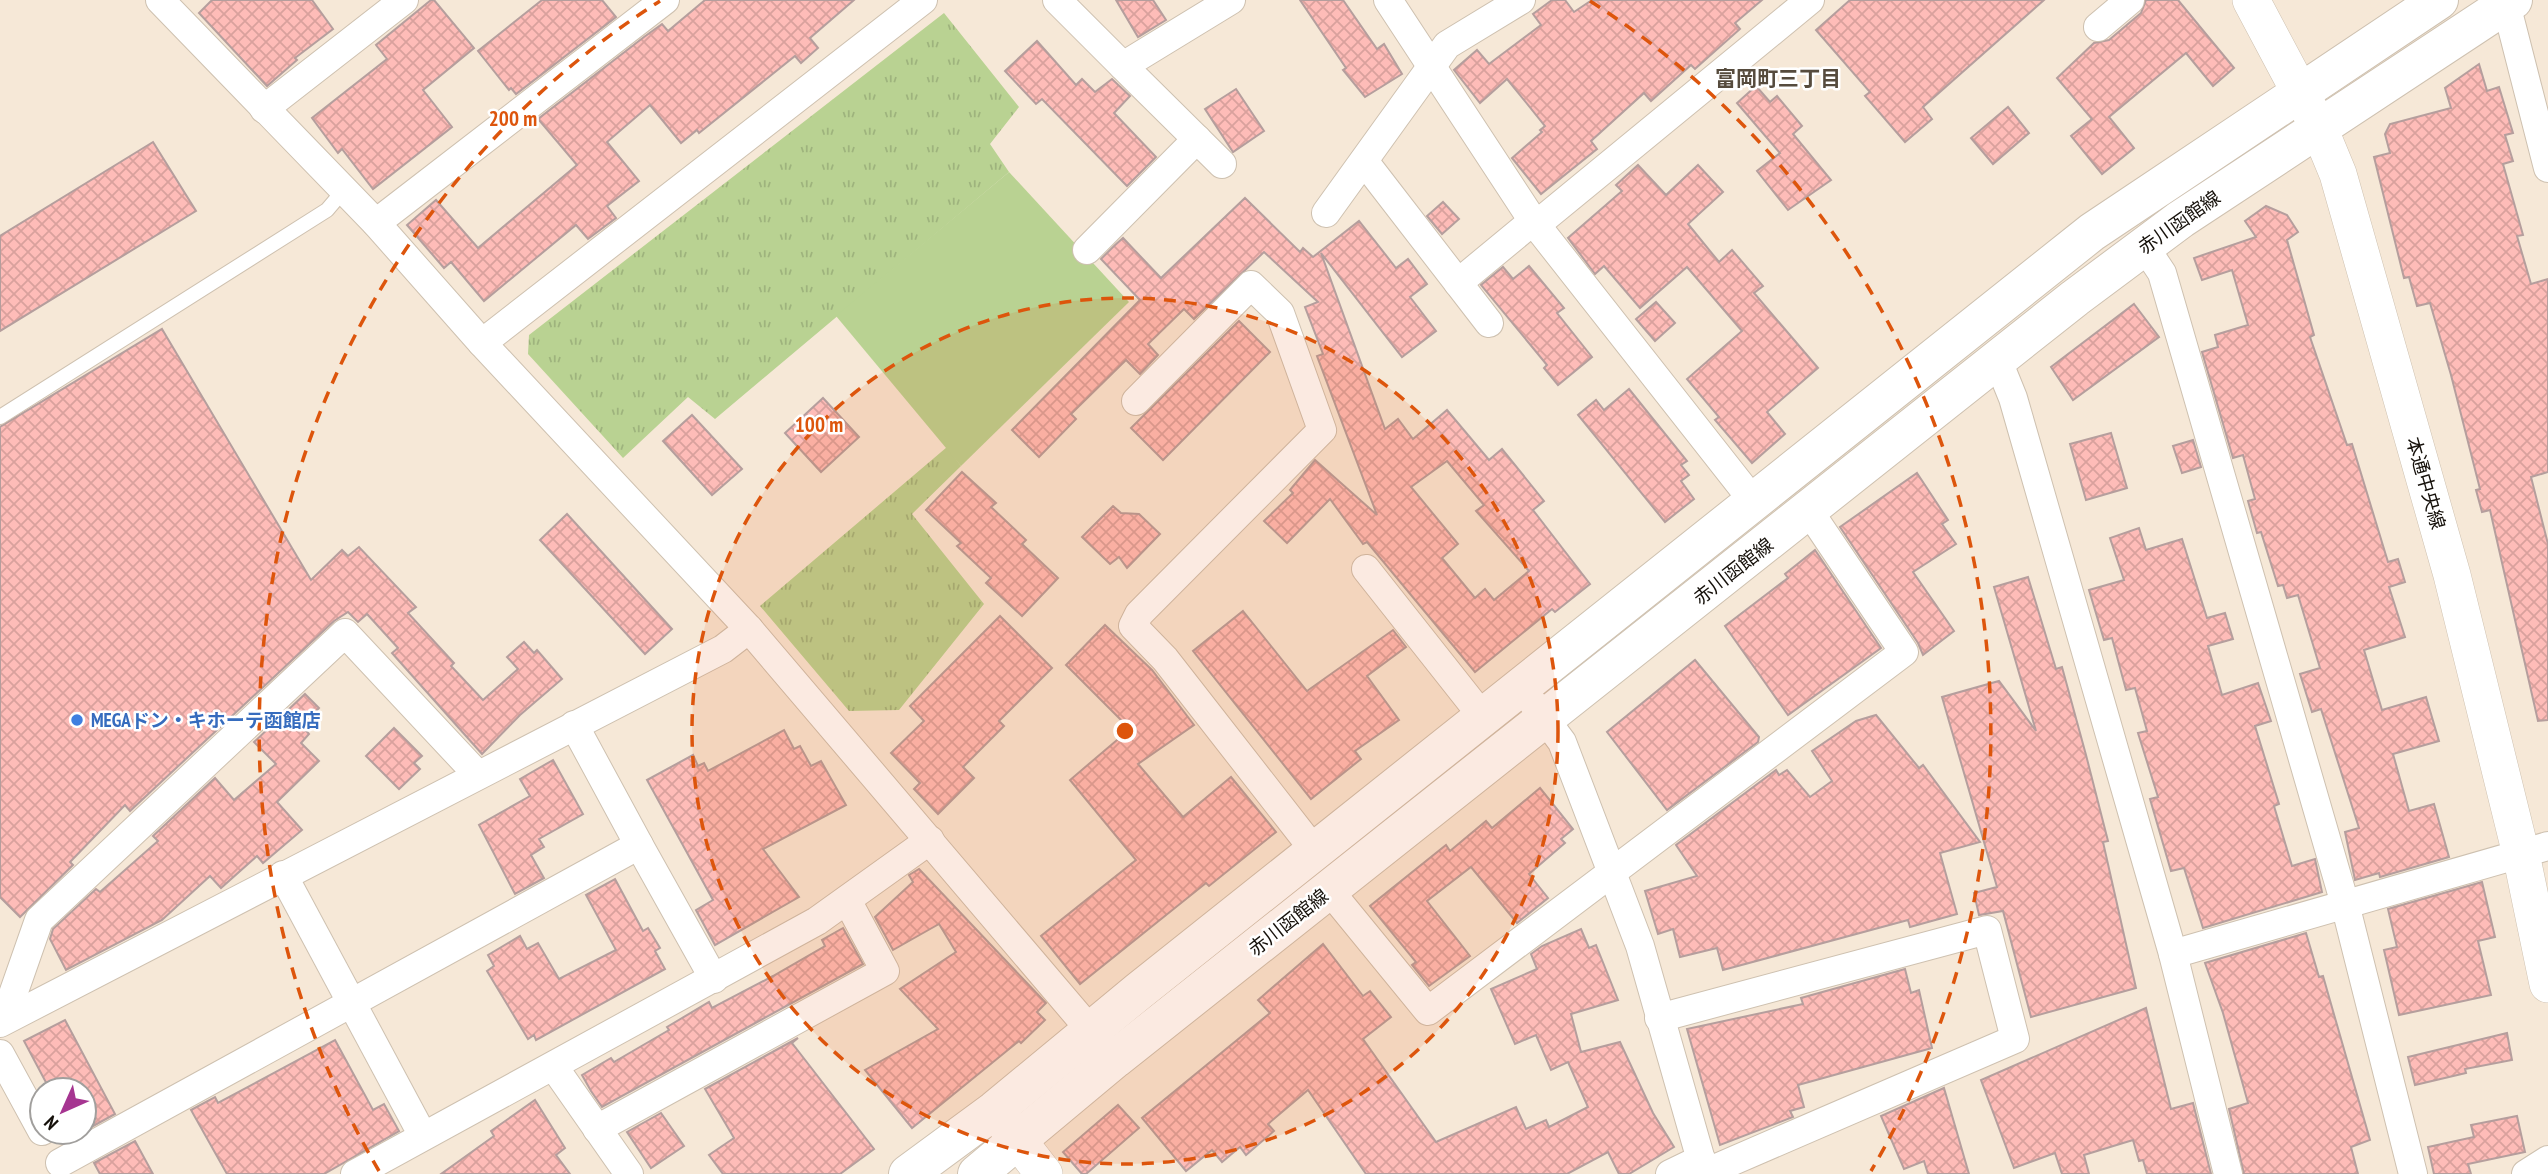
<svg xmlns="http://www.w3.org/2000/svg" width="2548" height="1174" viewBox="0 0 2548 1174" font-family="'PT Sans Narrow','Noto Sans JP',sans-serif">
  <style>
    .park { fill: url(#park-tufts) }
    .garden { fill: #b9d292 }
    .building { fill: url(#building-cross-hatch); stroke: #b59e9d; stroke-width: 2; fill-rule: evenodd }
    .lines { fill: none; stroke-linecap: round; stroke-linejoin: round }
    .service-casing { stroke: #cec1b0; stroke-width: 16 }
    .minor-casing { stroke: #cec1b0; stroke-width: 30 }
    .tertiary-casing { stroke: #cec1b0; stroke-width: 38 }
    .secondary-casing { stroke: #cec1b0; stroke-width: 40 }
    .service { stroke: #fff; stroke-width: 14 }
    .minor { stroke: #fff; stroke-width: 28 }
    .tertiary { stroke: #fff; stroke-width: 37 }
    .secondary { stroke: #fff; stroke-width: 38 }
    .ring { fill: none; stroke: #dd550c; stroke-width: 3.5; stroke-dasharray: 12 9 }
    .shop-dot { fill: #3f7fe0; stroke: #fff; stroke-width: 2.5 }
    .labels { text-anchor: middle; stroke-width: 5; stroke-linejoin: round; paint-order: stroke }
    .street-label { font-size: 19px; fill: #15100a; stroke: #fff }
    .shop-label { font-size: 19px; font-weight: bold; fill: #366cbe; stroke: #fff; text-anchor: start }
    .neighbourhood-label { font-size: 21px; font-weight: bold; fill: #564b3d; stroke: #fff }
    .centre { fill: #dd550c; stroke: #fff; stroke-width: 3.5 }
    .ring-label { font-size: 21px; text-anchor: middle; font-weight: bold; fill: #dd550c; stroke: #fff; stroke-width: 5; stroke-linejoin: round; paint-order: stroke }
  </style>
  <defs>
    <pattern id="park-tufts" width="24" height="20" patternUnits="userSpaceOnUse" patternTransform="scale(1.75)"><rect width="24" height="20" fill="#b9d292"/><path d="M3 7l-1-3M5 7V3M7 7l1-3M15 17l-1-3M17 17v-4M19 17l1-3" fill="none" stroke="#9eb37d"/></pattern>
    <pattern id="building-cross-hatch" width="8" height="8" patternUnits="userSpaceOnUse" patternTransform="scale(1.75)"><rect width="8" height="8" fill="#febcb8"/><path d="M0 0l8 8M0 8l8-8" fill="none" stroke="#d9a19d"/></pattern>
  </defs>
  <rect width="100%" height="100%" fill="#f6e8d7"/>
  <!-- park -->
  <g class="park">
    <polygon points="944,13 1019,107 990,144 1009,172 715,419 688,397 623,458 528,354 529,335"/>
    <polygon points="947,447 961,466 912,514 984,604 899,710 849,711 760,606"/>
  </g>
  <!-- garden -->
  <polygon class="garden" points="1009,172 1129,302 961,466 836,316"/>
  <!-- building -->
  <g class="building">
    <polygon points="212,0 312,0 333,29 295,58 297,60 267,86 199,13"/>
    <polygon points="431,0 434,0 474,48 423,90 452,127 373,189 342,149 338,153 312,118 387,59 376,45"/>
    <polygon points="542,0 602,0 616,17 516,94 511,88 509,90 478,51"/>
    <polygon points="705,0 854,0 810,38 818,48 801,63 795,56 699,133 697,130 681,143 650,105 607,142 639,181 607,206 616,218 588,239 576,225 484,301 451,262 444,268 407,225 436,200 478,248 577,165 538,119 644,37 662,24 668,31"/>
    <polygon points="1116,0 1153,0 1166,20 1138,37"/>
    <polygon points="1300,0 1343,0 1377,49 1384,44 1402,74 1365,97 1343,70 1346,68"/>
    <polygon points="1552,0 1565,0 1574,12 1592,0 1762,0 1735,23 1740,29 1695,69 1691,65 1651,101 1644,93 1591,141 1597,149 1541,194 1512,158 1542,132 1540,130 1545,126 1507,79 1480,103 1454,70 1477,50 1489,64 1541,25 1533,14"/>
    <polygon points="1850,0 2044,0 1923,107 1932,119 1905,142 1865,96 1870,92 1816,30"/>
    <polygon points="2146,0 2178,0 2234,68 2213,86 2186,53 2109,117 2134,148 2102,174 2071,136 2092,119 2057,78 2094,43 2109,40 2141,13"/>
    <polygon points="1037,41 1076,85 1082,79 1095,92 1112,79 1130,96 1114,113 1156,157 1127,186 1042,99 1036,104 1005,71"/>
    <polygon points="2479,64 2487,91 2499,87 2513,133 2505,135 2513,161 2503,164 2523,235 2517,236 2531,284 2548,279 2548,472 2531,477 2548,544 2548,720 2538,721 2490,510 2482,512 2476,490 2480,489 2451,375 2430,303 2417,306 2409,277 2404,278 2374,157 2390,153 2385,134 2390,124 2451,108 2445,88"/>
    <polygon points="1756,86 1770,102 1777,96 1802,126 1793,134 1831,180 1788,210 1757,171 1780,153 1737,103"/>
    <polygon points="1236,89 1264,131 1233,152 1205,109"/>
    <polygon points="2008,107 2029,133 1993,164 1971,138"/>
    <polygon points="153,142 196,211 0,331 0,236"/>
    <polygon points="1638,165 1666,195 1698,165 1723,192 1688,224 1719,262 1732,250 1763,286 1754,293 1818,368 1767,412 1785,434 1752,463 1715,420 1719,417 1687,379 1742,331 1687,267 1640,308 1604,266 1595,274 1568,238 1622,191 1616,185"/>
    <path d="M1245 198 1300 252 1303 248 1313 257 1359 221 1396 268 1408 259 1427 284 1410 297 1436 331 1402 357 1321 253 1385 429 1398 419 1413 439 1447 410 1489 460 1502 449 1544 501 1533 510 1590 584 1555 612 1552 609 1475 672 1367 542 1363 544 1330 499 1287 543 1264 521 1293 493 1290 490 1315 460 1377 515 1317 356 1323 354 1305 307 1318 302 1264 252 1194 319 1184 309 1148 344 1158 355 1140 374 1126 360 1071 414 1076 419 1039 457 1012 430 1140 300 1101 259 1114 246 1123 238 1161 278ZM1447 461 1484 505 1476 511 1529 571 1494 600 1485 589 1475 598 1442 558 1458 544 1411 487Z"/>
    <polygon points="1443,202 1459,219 1442,234 1427,216"/>
    <polygon points="2266,206 2287,215 2298,232 2287,240 2314,335 2310,337 2347,445 2352,444 2388,562 2398,559 2405,582 2389,587 2405,637 2364,650 2382,710 2426,697 2439,741 2393,754 2409,811 2434,804 2449,857 2380,877 2379,873 2355,880 2345,832 2359,828 2321,709 2312,712 2300,674 2320,668 2298,595 2287,598 2283,585 2278,586 2261,532 2257,533 2248,501 2255,499 2243,455 2233,458 2202,352 2218,347 2215,335 2248,325 2232,270 2202,280 2194,258 2256,237 2245,221"/>
    <polygon points="1529,266 1564,308 1557,313 1592,357 1558,385 1544,368 1547,365 1481,285 1503,267 1513,279"/>
    <polygon points="1656,302 1675,323 1655,341 1636,319"/>
    <polygon points="2134,304 2159,337 2073,400 2051,367"/>
    <polygon points="1239,321 1270,352 1163,460 1131,428"/>
    <polygon points="162,329 311,580 342,550 348,556 359,547 416,607 408,613 454,663 451,666 483,700 518,669 507,657 524,642 534,653 537,650 562,679 520,715 482,754 392,653 398,648 367,614 358,622 348,612 334,621 130,811 125,805 70,862 73,865 20,917 0,897 0,427"/>
    <polygon points="1629,389 1687,461 1681,465 1689,475 1681,481 1694,499 1665,522 1578,415 1596,400 1604,410"/>
    <polygon points="823,398 859,437 821,472 785,433"/>
    <polygon points="692,415 742,469 712,495 663,441"/>
    <polygon points="2111,433 2127,488 2086,500 2070,444"/>
    <polygon points="2193,440 2201,467 2182,473 2173,446"/>
    <polygon points="962,472 996,503 991,507 1026,540 1022,544 1058,578 1022,616 986,583 991,578 957,546 961,543 926,510"/>
    <polygon points="1917,473 1948,520 1942,524 1956,544 1913,572 1954,631 1923,655 1918,643 1840,527"/>
    <polygon points="1113,506 1121,513 1139,514 1160,534 1127,568 1119,557 1110,564 1082,537"/>
    <polygon points="567,514 672,629 645,654 540,540"/>
    <polygon points="2139,528 2146,550 2182,539 2207,618 2225,613 2233,639 2208,646 2222,695 2258,683 2271,721 2255,726 2279,804 2274,806 2292,866 2315,859 2322,892 2203,928 2184,868 2171,871 2150,799 2158,797 2138,733 2147,731 2135,688 2126,690 2112,638 2104,640 2089,590 2124,580 2110,538"/>
    <polygon points="1815,550 1881,648 1788,715 1725,626 1788,578 1785,574"/>
    <polygon points="2028,577 2056,669 2062,667 2086,755 2108,841 2103,842 2136,988 2031,1017 2003,911 1979,915 1974,893 1997,887 1942,697 1999,681 2036,731 1994,587"/>
    <polygon points="1243,611 1307,691 1393,630 1406,647 1367,676 1399,720 1355,751 1361,759 1311,799 1193,651"/>
    <polygon points="1000,616 1052,668 999,721 1004,726 963,767 974,778 938,814 914,789 920,783 891,753 924,721 910,706"/>
    <polygon points="1105,625 1152,670 1194,725 1138,764 1183,817 1231,777 1276,832 1209,886 1206,883 1080,984 1041,936 1136,860 1070,780 1130,729 1066,665"/>
    <polygon points="1695,660 1759,737 1758,742 1667,810 1607,732"/>
    <polygon points="305,694 319,708 302,726 309,734 301,743 319,761 277,802 302,830 263,863 257,856 221,888 210,876 162,920 66,970 50,939 53,929 96,889 100,892 158,841 153,836 215,778 234,800 276,764 254,742"/>
    <polygon points="1876,715 1919,768 1923,765 1980,842 1940,853 1957,914 1910,927 1908,920 1723,970 1717,948 1680,957 1673,929 1658,934 1645,891 1697,876 1676,845 1776,770 1779,775 1787,770 1810,797 1832,781 1812,751 1856,721"/>
    <polygon points="394,728 422,756 414,763 420,769 399,789 366,756"/>
    <polygon points="784,730 794,749 800,746 811,766 821,761 846,805 763,849 799,897 715,945 696,910 713,900 647,780 693,755 698,766 704,763 708,771"/>
    <polygon points="553,760 583,814 539,839 544,847 531,855 544,878 515,894 479,825 530,796 520,779"/>
    <polygon points="1540,788 1573,829 1561,839 1565,843 1529,874 1548,898 1517,923 1471,867 1427,901 1470,956 1429,986 1412,965 1416,962 1370,906 1446,845 1450,851 1486,821 1492,828"/>
    <polygon points="919,869 1046,1003 1037,1012 1045,1020 1021,1043 1019,1041 912,1128 865,1070 938,1029 900,989 956,952 939,924 893,950 875,917 913,882 909,875"/>
    <polygon points="615,879 643,931 648,928 660,948 655,951 665,969 536,1040 534,1035 528,1039 487,971 494,966 488,955 520,936 527,949 538,943 559,979 616,950 586,895"/>
    <polygon points="2482,882 2495,937 2478,941 2491,995 2399,1015 2384,950 2397,947 2388,909"/>
    <polygon points="843,928 863,964 602,1107 591,1091 582,1075 611,1058 614,1062 669,1030 667,1027 709,1002 712,1008 773,976 825,946 822,940"/>
    <polygon points="1581,929 1589,948 1596,945 1618,1000 1571,1014 1581,1052 1620,1042 1653,1113 1674,1147 1629,1174 1619,1174 1608,1152 1567,1174 1366,1174 1308,1090 1268,1124 1274,1131 1246,1155 1240,1147 1222,1162 1212,1150 1186,1171 1142,1118 1270,1013 1258,1000 1323,944 1363,996 1370,991 1391,1017 1363,1039 1436,1142 1516,1107 1526,1129 1546,1120 1549,1127 1588,1107 1568,1062 1551,1070 1536,1035 1515,1044 1491,989 1537,969 1531,954 1542,946"/>
    <polygon points="2306,933 2319,977 2323,976 2370,1140 2351,1147 2358,1174 2244,1174 2229,1109 2248,1103 2223,1013 2205,963"/>
    <polygon points="1905,969 1911,993 1919,990 1932,1048 1798,1085 1804,1107 1790,1111 1793,1117 1720,1145 1687,1029 1803,1004 1801,998"/>
    <polygon points="2146,1008 2171,1109 2193,1103 2211,1174 2147,1174 2143,1160 2139,1161 2133,1140 2084,1155 2089,1174 2062,1174 2055,1153 2014,1168 1981,1080"/>
    <polygon points="65,1020 115,1114 84,1131 84,1090 50,1090 24,1041"/>
    <polygon points="2507,1033 2512,1060 2465,1069 2466,1073 2415,1085 2408,1057"/>
    <polygon points="798,1038 792,1043 874,1149 840,1174 723,1174 709,1155 734,1138 705,1089"/>
    <polygon points="335,1040 373,1110 384,1104 399,1131 324,1174 227,1174 191,1110 215,1097 218,1103"/>
    <polygon points="1944,1088 1969,1174 1928,1174 1924,1161 1904,1169 1881,1116"/>
    <polygon points="535,1100 565,1148 556,1155 570,1174 441,1174 494,1136 491,1131"/>
    <polygon points="1118,1105 1139,1128 1086,1174 1082,1174 1063,1152"/>
    <polygon points="661,1113 684,1146 651,1168 627,1132"/>
    <polygon points="2517,1116 2525,1152 2468,1164 2471,1174 2434,1174 2428,1147 2474,1137 2471,1125"/>
    <polygon points="135,1141 153,1174 100,1174 94,1163"/>
  </g>
  <g class="lines">
    <defs>
      <polyline id="service" points="0,417 327,210 344,190"/>
      <g id="minor">
        <polyline points="160,0 376,223 482,343 749,629 1103,1045"/>
        <polyline points="1057,0 1123,66 1231,0"/>
        <polyline points="1388,0 1533,221 1754,502"/>
        <polyline points="2506,4 2548,168"/>
        <polyline points="2098,27 2130,0"/>
        <polyline points="1123,66 1222,164"/>
        <polyline points="264,109 404,0"/>
        <polyline points="1364,161 1489,323"/>
        <polyline points="1326,213 1447,45 1521,0"/>
        <polyline points="376,223 665,0"/>
        <polyline points="1536,225 1810,0"/>
        <polyline points="2144,246 2162,273 2345,904 2413,1174"/>
        <polyline points="1087,250 1197,139"/>
        <polyline points="1458,283 1533,221"/>
        <polyline points="482,343 923,0"/>
        <polyline points="1998,361 2013,398 2173,954 2228,1174"/>
        <polyline points="1136,401 1251,285 1280,313 1322,430 1139,614 1133,626 1165,659 1314,850"/>
        <polyline points="1366,569 1483,717"/>
        <polyline points="1533,703 1562,742 1640,946 1705,1174"/>
        <polyline points="639,845 714,979"/>
        <polyline points="283,875 423,1136"/>
        <polyline points="1329,890 1428,1011 1904,652 1809,511"/>
        <polyline points="2173,954 2548,846"/>
        <polyline points="1659,1018 1987,930 2015,1039 1705,1173"/>
        <polyline points="4,1020 39,920 345,633 478,775"/>
        <polyline points="0,1023 723,649 749,629"/>
        <polyline points="0,1054 42,1131"/>
        <polyline points="554,1067 629,1174"/>
        <polyline points="597,1129 885,971 847,900"/>
        <polyline points="60,1163 639,845 574,725"/>
        <polyline points="355,1174 817,921 930,840"/>
        <polyline points="1670,1174 1701,1159"/>
        <polyline points="2526,1174 2548,1160"/>
      </g>
      <g id="tertiary">
        <polyline points="2251,0 2319,128 2338,174 2452,575 2521,854 2548,984"/>
        <polyline points="1000,1117 1044,1174"/>
      </g>
      <g id="secondary">
        <polyline points="908,1174 995,1110 1139,991 2092,232 2439,0"/>
        <polyline points="977,1174 1115,1059 2075,298 2181,219 2513,0"/>
      </g>
    </defs>
    <!-- service casing -->
    <use href="#service" class="service-casing"/>
    <!-- minor casing -->
    <use href="#minor" class="minor-casing"/>
    <!-- tertiary casing -->
    <use href="#tertiary" class="tertiary-casing"/>
    <!-- secondary casing -->
    <use href="#secondary" class="secondary-casing"/>
    <!-- service -->
    <use href="#service" class="service"/>
    <!-- minor -->
    <use href="#minor" class="minor"/>
    <!-- tertiary -->
    <use href="#tertiary" class="tertiary"/>
    <!-- secondary -->
    <use href="#secondary" class="secondary"/>
  </g>
  <!-- distance rings -->
  <circle cx="1125" cy="731" r="433" fill="#dd550c" fill-opacity=".12"/>
  <g class="ring">
    <circle cx="1125" cy="731" r="433"/>
    <path d="M379 1171A866 866 0 0 1 660 1M1590 1A866 866 0 0 1 1871 1171"/>
  </g>
  <!-- markers -->
  <circle class="shop-dot" cx="77" cy="720" r="7"/>
  <g class="labels">
    <!-- street labels -->
    <g class="street-label">
      <text transform="translate(2179 222) rotate(-35)" y="7">赤川函館線</text>
      <text transform="translate(2426 483) rotate(74)" y="7">本通中央線</text>
      <text transform="translate(1733 571) rotate(-38)" y="7">赤川函館線</text>
      <text transform="translate(1288 922) rotate(-38)" y="7">赤川函館線</text>
    </g>
    <!-- shop labels -->
    <g class="shop-label">
      <text x="91" y="727">MEGAドン・キホーテ函館店</text>
    </g>
    <!-- neighbourhood labels -->
    <g class="neighbourhood-label">
      <text x="1778" y="86">富岡町三丁目</text>
    </g>
  </g>
  <circle cx="1125" cy="731" r="10" class="centre"/>
  <g class="ring-label">
    <text x="513" y="126">200 m</text>
    <text x="819" y="432">100 m</text>
  </g>
  <!-- north arrow -->
  <g transform="translate(63 1111) rotate(225)"><circle r="33" fill="#ffffff" stroke="#a19f9d" stroke-width="2"/>
  <path d="M0-5L12 26L0 18L-12 26Z" fill="#a63591"/>
  <text y="-10" font-size="19" font-weight="bold" text-anchor="middle" fill="#15100a">N</text>
  </g>
</svg>
